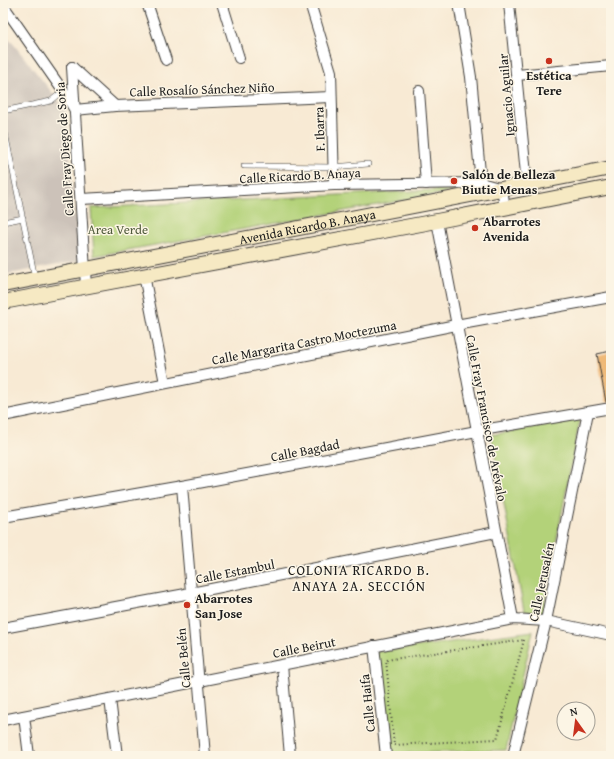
<svg xmlns="http://www.w3.org/2000/svg" width="614" height="759" viewBox="0 0 614 759" font-family="'Gentium Book Plus',serif">
  <style>
    .industrial { fill: #ccc2b9 }
    .green { fill: #b3d279; stroke: #68774a }
    .building { fill: #efb977 }
    .lines { fill: none; stroke-linecap: round; stroke-linejoin: round }
    .service-casing { stroke: #3d3b38; stroke-width: 6 }
    .minor-casing { stroke: #3d3b38; stroke-width: 12 }
    .secondary-casing { stroke: #3d3b38; stroke-width: 16 }
    .path { stroke: #3d3b38; stroke-width: 2; stroke-dasharray: 1 3; stroke-linecap: butt }
    .service { stroke: #fff; stroke-width: 5 }
    .minor { stroke: #fff; stroke-width: 10 }
    .secondary { stroke: #f6e9c3; stroke-width: 14 }
    .poi-dot { fill: #c8321e; stroke: #fcf5e5; stroke-width: 1.5 }
    .labels { text-anchor: middle; stroke-width: 3; stroke-linejoin: round; paint-order: stroke }
    .poi-label { font-size: 13px; font-weight: bold; fill: #1c1c1c; stroke: #fcf5e5; text-anchor: start }
    .street-label { font-size: 13px; fill: #1c1c1c; stroke: #fcf5e5 }
    .park-label { font-size: 13px; fill: #515c3d; stroke: #fcf5e5 }
    .neighbourhood-label { font-size: 14px; letter-spacing: 1px; fill: #1c1c1c; stroke: #fcf5e5 }
  </style>
  <rect width="100%" height="100%" fill="#fcf5e5"/>
  <filter id="ink" filterUnits="userSpaceOnUse"><feTurbulence type="fractalNoise" baseFrequency=".025" numOctaves="2"/><feDisplacementMap in="SourceGraphic" scale="8" xChannelSelector="R" yChannelSelector="G"/><feConvolveMatrix kernelMatrix="1 2 1 2 8 2 1 2 1" color-interpolation-filters="sRGB"/></filter>
  <filter id="wash" filterUnits="userSpaceOnUse"><feTurbulence type="fractalNoise" baseFrequency=".012" numOctaves="4" result="noise"/><feDisplacementMap in="SourceGraphic" scale="16" xChannelSelector="R" yChannelSelector="G"/><feGaussianBlur stdDeviation="0.9" result="paint"/><feColorMatrix in="noise" values="0 0 0 0 0 0 0 0 0 0 0 0 0 0 0 0 0 1.4 0 .05"/><feComposite in="paint" operator="in"/></filter>
  <g filter="url(#wash)">
    <rect width="100%" height="100%" fill="#f8ead4"/>
    <!-- industrial -->
    <polygon class="industrial" points="3,31 66,110 79,261 3,275"/>
    <!-- green -->
    <g class="green">
      <polygon points="472,188 94,256 91,208"/>
      <polygon points="580,419 542,615 524,611 491,435"/>
      <polygon points="533,631 506,750 386,754 376,652"/>
    </g>
    <g id="blocks">
      <!-- building -->
      <polygon class="building" points="611,351 611,402 606,402 597,354"/>
    </g>
  </g>
  <g filter="url(#ink)">
    <use href="#blocks" fill-opacity="0" stroke="#3d3b38" stroke-width="1"/>
    <g class="lines">
      <defs>
        <g id="service">
          <polyline points="3,111 51,101 63,91"/>
          <polyline points="3,123 35,278"/>
          <polyline points="244,166 333,167 368,164"/>
          <polyline points="3,222 23,218"/>
        </g>
        <g id="minor">
          <polyline points="147,3 166,60"/>
          <polyline points="222,3 239,58"/>
          <polyline points="310,3 331,72 334,185"/>
          <polyline points="459,3 471,77 481,183"/>
          <polyline points="509,3 527,184"/>
          <polyline points="3,5 63,91 75,110 115,106 331,97"/>
          <polyline points="72,67 86,286"/>
          <polyline points="72,67 115,106"/>
          <polyline points="517,75 611,66"/>
          <polyline points="419,91 426,184"/>
          <polyline points="81,199 334,185 481,183 502,189 505,208"/>
          <polyline points="437,221 513,619"/>
          <polyline points="144,275 165,383"/>
          <polyline points="3,416 456,325 611,297"/>
          <polyline points="182,486 205,756"/>
          <polyline points="3,517 182,486 477,431 611,408"/>
          <polyline points="3,628 191,593 496,532"/>
          <polyline points="374,646 386,756"/>
          <polyline points="282,665 290,756"/>
          <polyline points="110,699 117,756"/>
          <polyline points="24,716 29,756"/>
          <polyline points="3,720 513,619 546,621 611,635"/>
          <polyline points="513,756 546,621 588,412"/>
        </g>
        <g id="secondary">
          <path id="s1" d="M3 285 611 168"/>
          <polyline points="3,302 437,221 611,187"/>
        </g>
      </defs>
      <!-- service casing -->
      <use href="#service" class="service-casing"/>
      <!-- minor casing -->
      <use href="#minor" class="minor-casing"/>
      <!-- secondary casing -->
      <use href="#secondary" class="secondary-casing"/>
      <!-- path -->
      <polygon class="path" points="524,640 497,739 394,745 386,660"/>
      <!-- service -->
      <use href="#service" class="service"/>
      <!-- minor -->
      <use href="#minor" class="minor"/>
      <!-- secondary -->
      <use href="#secondary" class="secondary"/>
    </g>
  </g>
  <!-- markers -->
  <g class="poi-dot">
    <circle cx="549" cy="61" r="4"/>
    <circle cx="454" cy="181" r="4"/>
    <circle cx="475" cy="228" r="4"/>
    <circle cx="187" cy="605" r="4"/>
  </g>
  <g class="labels">
    <!-- poi labels -->
    <g class="poi-label">
      <text x="549" y="80" text-anchor="middle">Estética<tspan x="549" dy="15">Tere</tspan></text>
      <text x="462" y="179">Salón de Belleza<tspan x="462" dy="15">Biutie Menas</tspan></text>
      <text x="483" y="226">Abarrotes<tspan x="483" dy="15">Avenida</tspan></text>
      <text x="195" y="603">Abarrotes<tspan x="195" dy="15">San Jose</tspan></text>
    </g>
    <!-- street labels -->
    <g class="street-label">
      <text transform="translate(202 89) rotate(-2)" y="5">Calle Rosalío Sánchez Niño</text>
      <text transform="translate(506 95) rotate(-95)" y="5">Ignacio Aguilar</text>
      <text transform="translate(319 129) rotate(-92)" y="5">F. Ibarra</text>
      <text transform="translate(64 149) rotate(-94)" y="5">Calle Fray Diego de Soria</text>
      <text transform="translate(300 175) rotate(-3)" y="5">Calle Ricardo B. Anaya</text>
      <text dy="5" stroke="none"><textPath href="#s1" startOffset="310">Avenida Ricardo B. Anaya</textPath></text>
      <text transform="translate(304 342) rotate(-11)" y="5">Calle Margarita Castro Moctezuma</text>
      <text transform="translate(487 418) rotate(79)" y="5">Calle Fray Francisco de Arévalo</text>
      <text transform="translate(305 450) rotate(-11)" y="5">Calle Bagdad</text>
      <text transform="translate(235 571) rotate(-11)" y="5">Calle Estambul</text>
      <text transform="translate(541 582) rotate(-78)" y="5">Calle Jerusalén</text>
      <text transform="translate(304 647) rotate(-11)" y="5">Calle Beirut</text>
      <text transform="translate(183 658) rotate(-95)" y="5">Calle Belén</text>
      <text transform="translate(367 703) rotate(-96)" y="5">Calle Haifa</text>
    </g>
    <!-- park labels -->
    <g class="park-label">
      <text x="118" y="234">Area Verde</text>
    </g>
    <!-- neighbourhood labels -->
    <g class="neighbourhood-label">
      <text x="359" y="575">COLONIA RICARDO B.<tspan x="359" dy="16">ANAYA 2A. SECCIÓN</tspan></text>
    </g>
  </g>
  <!-- margin -->
  <rect width="614" height="759" fill="none" stroke="#fcf5e5" stroke-width="16"/>
  <!-- north arrow -->
  <g transform="translate(576 721) rotate(346)"><circle r="19" fill="#fcf5e5" stroke="#a29e95"/>
  <path d="M0-3L7 15L0 10L-7 15Z" fill="#c8321e"/>
  <text y="-6" font-size="11" font-weight="bold" text-anchor="middle" fill="#1c1c1c">N</text>
  </g>
</svg>
